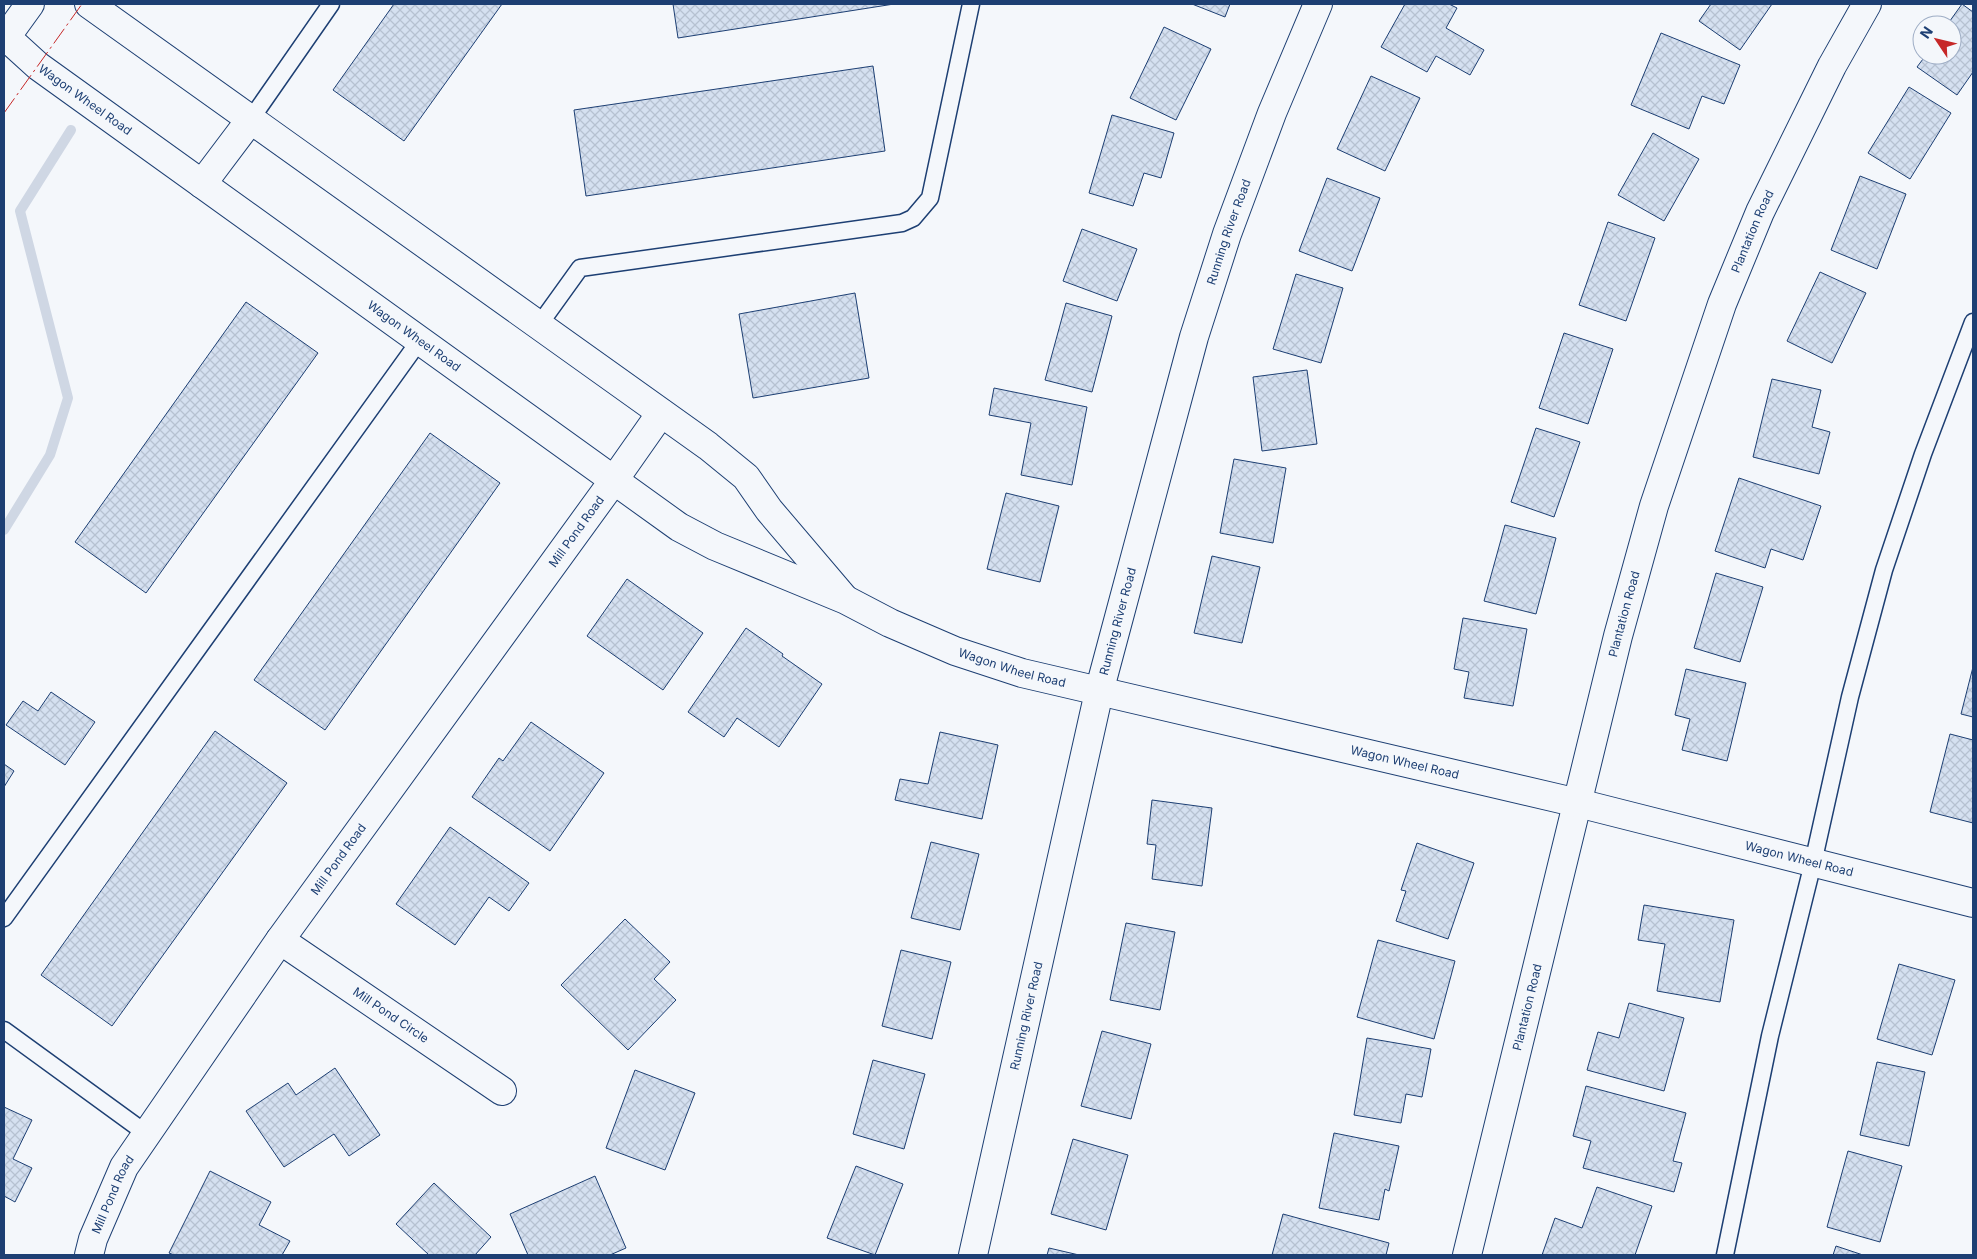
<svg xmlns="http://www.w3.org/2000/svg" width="1977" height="1259" viewBox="0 0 1977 1259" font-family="Inter,sans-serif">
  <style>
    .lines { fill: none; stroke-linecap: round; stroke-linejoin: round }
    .stream { stroke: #cfd7e4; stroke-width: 10 }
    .building { fill: url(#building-cross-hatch); stroke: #1d3f73 }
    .service-casing { stroke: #1d3f73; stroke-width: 19 }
    .minor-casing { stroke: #1d3f73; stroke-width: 30 }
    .tertiary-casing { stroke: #1d3f73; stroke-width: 30 }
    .primary-casing { stroke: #1d3f73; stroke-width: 30 }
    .service { stroke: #f4f7fb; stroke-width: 16 }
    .minor { stroke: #f4f7fb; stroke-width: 28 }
    .tertiary { stroke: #f4f7fb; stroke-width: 28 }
    .primary { stroke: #f4f7fb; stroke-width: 28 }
    .power { stroke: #c62828; stroke-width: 1; stroke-dasharray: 18 4 2.5 4; stroke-linecap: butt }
    .labels { text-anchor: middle; stroke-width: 4; stroke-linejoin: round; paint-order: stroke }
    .street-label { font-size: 12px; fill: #1d3f73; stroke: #f4f7fb }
  </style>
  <defs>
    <pattern id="building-cross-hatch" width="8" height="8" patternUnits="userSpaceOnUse" patternTransform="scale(1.25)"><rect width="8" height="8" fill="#d5e0f0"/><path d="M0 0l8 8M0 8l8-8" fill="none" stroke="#b6c1d1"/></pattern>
  </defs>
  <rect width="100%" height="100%" fill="#f4f7fb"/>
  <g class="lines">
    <!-- stream -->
    <polyline class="stream" points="4,530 50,455 68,398 20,211 71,130"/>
  </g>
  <!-- building -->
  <g class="building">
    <polygon points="394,4 502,4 404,141 333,90"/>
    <polygon points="673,4 894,4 678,38"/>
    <polygon points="1192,4 1230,4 1225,17"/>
    <polygon points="1405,4 1449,4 1457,8 1446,28 1484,50 1470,75 1436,56 1427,72 1381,47"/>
    <polygon points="1711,4 1772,4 1740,50 1699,21"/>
    <polygon points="1962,4 1973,12 1973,72 1957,95 1917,67 1926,55 1952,55 1952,25 1947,25"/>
    <polygon points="1164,27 1211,49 1176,120 1130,98"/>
    <polygon points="1661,33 1740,65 1724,104 1702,96 1689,129 1631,105"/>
    <polygon points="873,66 885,151 586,196 574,110"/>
    <polygon points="1371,76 1420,98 1385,171 1337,149"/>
    <polygon points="1909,87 1951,113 1910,179 1868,153"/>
    <polygon points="1112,115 1174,133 1161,178 1144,173 1133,206 1089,193"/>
    <polygon points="1653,133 1699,159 1664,221 1618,195"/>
    <polygon points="1860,176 1906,194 1877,269 1831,250"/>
    <polygon points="1327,178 1380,198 1352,271 1299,251"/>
    <polygon points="1608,222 1655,238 1626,321 1579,305"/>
    <polygon points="1082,229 1137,249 1117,301 1063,281"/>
    <polygon points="1820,272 1866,293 1832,363 1787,341"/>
    <polygon points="1296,274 1343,288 1321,363 1273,349"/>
    <polygon points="855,293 869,378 753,398 739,314"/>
    <polygon points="246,302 318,353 146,593 75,542"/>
    <polygon points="1066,303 1112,316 1092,392 1045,380"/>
    <polygon points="1564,333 1613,349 1588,424 1539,408"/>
    <polygon points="1307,370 1317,444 1262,451 1253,377"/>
    <polygon points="1772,379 1821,390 1812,427 1830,432 1819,474 1753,457"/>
    <polygon points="994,388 1087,407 1072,485 1021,475 1031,423 989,415"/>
    <polygon points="1536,428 1580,442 1554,517 1511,502"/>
    <polygon points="430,433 500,483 325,730 254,680"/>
    <polygon points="1234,459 1286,468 1273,543 1220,533"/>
    <polygon points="1739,478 1821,506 1803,560 1771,549 1765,568 1715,551"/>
    <polygon points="1006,493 1059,506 1040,582 987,569"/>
    <polygon points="1505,525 1556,538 1536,614 1484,601"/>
    <polygon points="1212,556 1260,567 1242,643 1194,633"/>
    <polygon points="1716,573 1763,587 1740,662 1694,648"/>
    <polygon points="627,579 703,633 663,690 587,636"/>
    <polygon points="1463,618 1527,629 1513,706 1464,698 1469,672 1454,669"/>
    <polygon points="746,628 783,654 782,656 822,684 779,747 737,718 724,737 688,712"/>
    <polygon points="1973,667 1973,717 1961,714"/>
    <polygon points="1686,669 1746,683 1727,761 1682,750 1690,719 1675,715"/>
    <polygon points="51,692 95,722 65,765 6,725 23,701 38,711"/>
    <polygon points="531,722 604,773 550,851 472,797 499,758 503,761"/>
    <polygon points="215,731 287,783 112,1026 41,975"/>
    <polygon points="940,732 998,745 982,819 895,800 900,779 928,784"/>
    <polygon points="1950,734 1973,740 1973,823 1930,812"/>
    <polygon points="4,764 14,771 4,787"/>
    <polygon points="1152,800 1212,808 1202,886 1152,879 1156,845 1147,844"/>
    <polygon points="450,827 529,883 509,911 489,897 455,945 396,904"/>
    <polygon points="931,842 979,854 960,930 911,918"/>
    <polygon points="1417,843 1474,863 1448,939 1396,921 1406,891 1401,890"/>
    <polygon points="1644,905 1734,920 1720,1002 1657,991 1665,944 1638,940"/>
    <polygon points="625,919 670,962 654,979 676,1000 628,1050 561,985"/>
    <polygon points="1126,923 1175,932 1160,1010 1110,1000"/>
    <polygon points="1378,940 1455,961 1434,1039 1357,1017"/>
    <polygon points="901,950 951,962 932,1039 882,1026"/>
    <polygon points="1899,964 1955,980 1932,1055 1877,1039"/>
    <polygon points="1629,1003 1684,1018 1664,1091 1587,1070 1598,1032 1619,1038"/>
    <polygon points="1102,1031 1151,1044 1131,1119 1081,1106"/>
    <polygon points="1367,1038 1431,1049 1422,1097 1406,1094 1401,1123 1354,1115"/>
    <polygon points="873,1060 925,1074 904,1149 853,1134"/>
    <polygon points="1877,1062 1925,1072 1909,1146 1860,1135"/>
    <polygon points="335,1068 380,1135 349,1156 334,1134 284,1167 246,1111 288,1083 296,1095"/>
    <polygon points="635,1070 695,1093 665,1170 606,1148"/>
    <polygon points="1586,1086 1686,1113 1673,1161 1682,1163 1674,1192 1583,1168 1591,1141 1573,1136"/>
    <polygon points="4,1107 32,1120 13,1159 32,1168 15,1202 4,1196"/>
    <polygon points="1334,1133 1399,1146 1389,1191 1385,1189 1379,1220 1319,1208"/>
    <polygon points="1073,1139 1128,1155 1106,1230 1051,1214"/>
    <polygon points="1848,1151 1902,1166 1880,1242 1827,1227"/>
    <polygon points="856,1166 903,1184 875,1255 827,1238"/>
    <polygon points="210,1171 271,1202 259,1225 290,1241 282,1255 174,1255 169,1253"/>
    <polygon points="595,1176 626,1248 610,1255 528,1255 510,1214"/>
    <polygon points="434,1183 491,1237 475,1255 429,1255 396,1224"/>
    <polygon points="1597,1187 1652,1206 1635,1255 1542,1255 1555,1218 1582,1228"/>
    <polygon points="1283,1214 1389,1243 1386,1255 1272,1255"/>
    <polygon points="1836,1246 1863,1255 1833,1255"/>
    <polygon points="1049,1248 1079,1255 1047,1255"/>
  </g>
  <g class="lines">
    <defs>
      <g id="service">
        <polyline points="251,119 331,4"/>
        <polyline points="539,325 580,268 902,223 913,218 930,198 971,4"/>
        <polyline points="4,918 420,340"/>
        <polyline points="4,1030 147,1134"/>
        <polyline points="1725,1255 1770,1036 1813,863 1850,697 1884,570 1923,454 1973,322"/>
      </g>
      <g id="minor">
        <path id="s1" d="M280 940 502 1091"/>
        <path id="s2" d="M89 1255 93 1239 124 1167 280 940 614 480"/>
        <path id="s3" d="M973 1255 1099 692 1194 337 1227 234 1272 113 1318 4"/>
        <path id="s4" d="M1467 1255 1618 636 1654 506 1722 304 1760 212 1832 66 1867 4"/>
      </g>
      <g id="tertiary">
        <polyline points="89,4 708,446 746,477 769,510 843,597"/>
        <path id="s5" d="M4 35 38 66 679 527 715 546 846 600 890 623 955 651 1022 673 1578 803 1973 903"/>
        <polyline points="202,184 251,119"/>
        <polyline points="614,480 661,413"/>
      </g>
      <polyline id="primary" points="4,40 30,4"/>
    </defs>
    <!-- service casing -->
    <use href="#service" class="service-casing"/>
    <!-- minor casing -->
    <use href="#minor" class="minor-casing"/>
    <!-- tertiary casing -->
    <use href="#tertiary" class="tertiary-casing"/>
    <!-- primary casing -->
    <use href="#primary" class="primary-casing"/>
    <!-- service -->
    <use href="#service" class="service"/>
    <!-- minor -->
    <use href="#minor" class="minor"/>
    <!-- tertiary -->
    <use href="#tertiary" class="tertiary"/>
    <!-- primary -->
    <use href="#primary" class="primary"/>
    <!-- power -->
    <polyline class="power" points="4,113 82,4"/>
  </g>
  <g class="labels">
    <!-- street labels -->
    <g class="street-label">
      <text dy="4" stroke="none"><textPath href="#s5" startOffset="104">Wagon Wheel Road</textPath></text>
      <text dy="4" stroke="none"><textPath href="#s4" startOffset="1064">Plantation Road</textPath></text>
      <text dy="4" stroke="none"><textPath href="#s3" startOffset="1055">Running River Road</textPath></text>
      <text dy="4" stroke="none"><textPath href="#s5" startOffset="509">Wagon Wheel Road</textPath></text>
      <text dy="4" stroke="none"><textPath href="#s2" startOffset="875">Mill Pond Road</textPath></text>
      <text dy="4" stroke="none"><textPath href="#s4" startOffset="660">Plantation Road</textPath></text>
      <text dy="4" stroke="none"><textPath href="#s3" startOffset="650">Running River Road</textPath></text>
      <text dy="4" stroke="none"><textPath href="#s5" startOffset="1198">Wagon Wheel Road</textPath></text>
      <text dy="4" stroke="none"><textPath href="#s5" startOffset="1602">Wagon Wheel Road</textPath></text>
      <text dy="4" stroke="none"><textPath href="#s5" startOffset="2008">Wagon Wheel Road</textPath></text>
      <text dy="4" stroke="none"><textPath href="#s2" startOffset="470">Mill Pond Road</textPath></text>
      <text dy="4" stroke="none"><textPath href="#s4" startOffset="255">Plantation Road</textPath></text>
      <text dy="4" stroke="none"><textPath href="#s1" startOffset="134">Mill Pond Circle</textPath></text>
      <text dy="4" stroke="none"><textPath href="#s3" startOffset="245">Running River Road</textPath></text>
      <text dy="4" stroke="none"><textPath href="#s2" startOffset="65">Mill Pond Road</textPath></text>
    </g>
  </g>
  <!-- border -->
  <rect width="1977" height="1259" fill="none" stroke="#1d3f73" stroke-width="10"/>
  <!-- north arrow -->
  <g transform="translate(1937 40) rotate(305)"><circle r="24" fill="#f4f7fb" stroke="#9eadc5"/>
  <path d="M0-4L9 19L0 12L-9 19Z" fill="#c62828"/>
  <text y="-8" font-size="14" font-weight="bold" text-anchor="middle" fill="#1d3f73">N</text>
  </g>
</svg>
